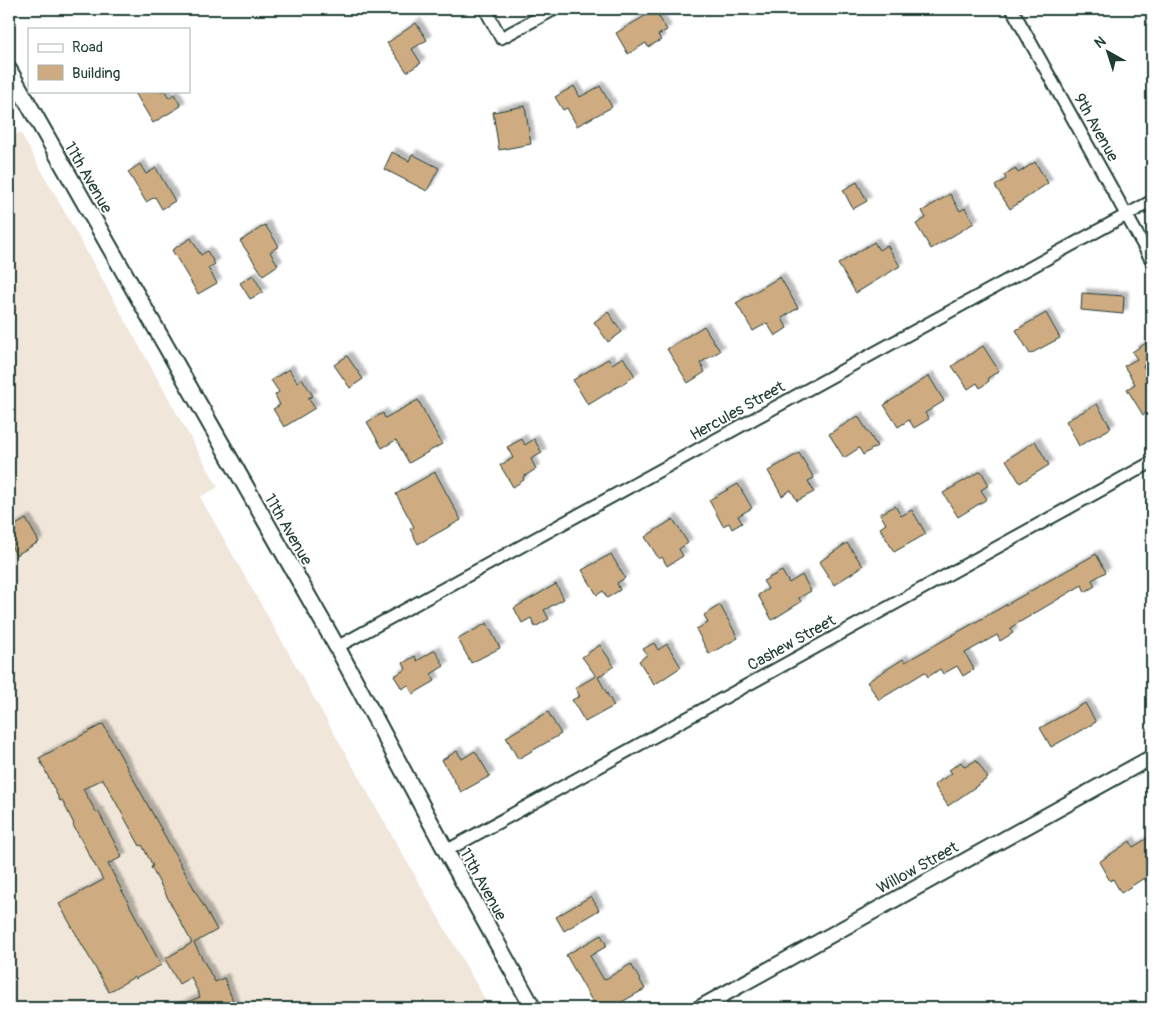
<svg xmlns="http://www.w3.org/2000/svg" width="1161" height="1017" viewBox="0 0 1161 1017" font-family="Pangolin,sans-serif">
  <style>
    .built { fill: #f0e6d9 }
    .building { fill: #ceab81; stroke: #1f3d34; filter: url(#shadow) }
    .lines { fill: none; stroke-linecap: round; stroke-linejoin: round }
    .minor-casing { stroke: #1f3d34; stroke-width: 15 }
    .tertiary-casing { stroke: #1f3d34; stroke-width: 18 }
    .secondary-casing { stroke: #1f3d34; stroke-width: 19 }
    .minor { stroke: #fff; stroke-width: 11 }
    .tertiary { stroke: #fff; stroke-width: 14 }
    .secondary { stroke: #fff; stroke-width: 15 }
    .labels { text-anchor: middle; stroke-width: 4; stroke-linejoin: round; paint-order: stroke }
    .street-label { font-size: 16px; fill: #1f3d34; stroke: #fff }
  </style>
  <defs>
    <filter id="shadow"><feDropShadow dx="4.5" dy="-4.5" stdDeviation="1" flood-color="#0004"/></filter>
  </defs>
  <rect width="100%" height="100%" fill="#fff"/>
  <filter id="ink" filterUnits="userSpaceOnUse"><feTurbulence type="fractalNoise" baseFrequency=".02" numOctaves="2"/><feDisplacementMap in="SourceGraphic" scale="10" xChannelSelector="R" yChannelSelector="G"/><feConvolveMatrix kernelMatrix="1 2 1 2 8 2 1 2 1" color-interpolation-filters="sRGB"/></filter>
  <g filter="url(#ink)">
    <!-- built -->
    <polygon class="built" points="20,132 218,487 200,497 490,1008 9,1008 9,139"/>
    <!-- building -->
    <g class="building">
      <polygon points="655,10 667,30 658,35 661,40 648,47 646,43 628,54 616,33"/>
      <polygon points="416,23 427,40 412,49 421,63 407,72 387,43"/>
      <polygon points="574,86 580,97 600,86 612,107 577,126 567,108 563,110 555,97"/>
      <polygon points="134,91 165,91 169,98 174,94 181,106 153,123"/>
      <polygon points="525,106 531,144 499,150 493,112"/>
      <polygon points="392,152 409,161 412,154 439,168 427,191 384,169"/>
      <polygon points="1035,162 1048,183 1010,209 995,186 1006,179 1004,175 1015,168 1018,173"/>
      <polygon points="140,164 146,174 156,168 175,201 162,209 155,197 146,202 128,172"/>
      <polygon points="857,182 867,201 853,209 843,190"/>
      <polygon points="950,194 960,211 965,208 974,223 931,249 916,224 926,218 922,211"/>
      <polygon points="265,225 279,246 270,252 278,265 263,275 240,241"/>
      <polygon points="191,238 201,255 207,251 215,264 208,268 217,283 198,294 172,250"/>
      <polygon points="874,242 879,250 887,245 900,266 856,293 838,264"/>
      <polygon points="253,275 263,292 250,299 240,283"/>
      <polygon points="780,277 798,308 782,318 787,328 775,336 767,323 753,331 736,303"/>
      <polygon points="1082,293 1124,296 1123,314 1081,310"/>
      <polygon points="608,312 622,332 608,342 594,322"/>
      <polygon points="1046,313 1060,338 1030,354 1016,330"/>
      <polygon points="704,326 720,351 700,363 705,372 688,383 667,349"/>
      <polygon points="1146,343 1152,354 1152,360 1143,366 1152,381 1152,410 1143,415 1127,389 1135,384 1124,366 1137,359 1132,352"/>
      <polygon points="983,346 999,371 988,378 989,381 980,388 977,383 968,389 952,366"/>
      <polygon points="347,356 363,379 350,388 334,365"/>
      <polygon points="623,357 635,376 588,405 573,380 608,359 612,364"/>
      <polygon points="289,369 297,382 302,378 313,396 308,398 315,408 284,427 273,409 280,405 275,395 279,392 271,380"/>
      <polygon points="929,376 944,401 925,413 929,419 914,428 909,420 898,427 884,405"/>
      <polygon points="418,400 442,444 409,463 396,440 382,448 367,422 383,413 385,418"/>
      <polygon points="1097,404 1111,428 1079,446 1066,421"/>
      <polygon points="858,416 877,446 863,455 859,448 844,458 829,434"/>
      <polygon points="522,439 525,445 534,439 542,453 531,459 536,469 523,477 524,480 513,487 500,465 513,458 507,447"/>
      <polygon points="1035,441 1049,465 1020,483 1006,460"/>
      <polygon points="799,453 814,478 808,481 814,492 797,501 791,490 782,496 768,471"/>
      <polygon points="981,471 989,485 981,490 987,499 958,517 943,493"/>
      <polygon points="435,472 461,520 418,544 410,529 414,527 396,494"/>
      <polygon points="738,484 752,508 738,516 742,523 732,529 729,523 723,526 709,500"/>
      <polygon points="895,506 901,516 912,510 926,534 894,552 880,528 886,524 880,514"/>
      <polygon points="26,519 39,542 16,555 9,542 9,529"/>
      <polygon points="673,519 688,543 679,549 683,556 667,566 662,557 659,559 645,537"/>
      <polygon points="847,543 863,566 834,585 819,562"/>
      <polygon points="611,554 625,578 617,583 620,590 607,598 603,591 597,595 582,570"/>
      <polygon points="1096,554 1106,572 1092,580 1095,586 1085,592 1082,585 1010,628 1013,633 1000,641 997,635 965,653 974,669 963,676 957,666 943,674 940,669 928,677 925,672 879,700 867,682 903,659 905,662"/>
      <polygon points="782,571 789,583 802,575 811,591 799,598 801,602 772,620 758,595 768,589 763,581"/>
      <polygon points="556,584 564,599 544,610 549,619 535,627 531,618 522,623 514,608"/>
      <polygon points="720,605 738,638 709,654 696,629 708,623 704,615"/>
      <polygon points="487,623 500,648 471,663 458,639"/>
      <polygon points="654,643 658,650 667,644 681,667 654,685 639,661 647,655 643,649"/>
      <polygon points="600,645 614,666 598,677 614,706 585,722 572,700 580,696 575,688 596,676 582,657"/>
      <polygon points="435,650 444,666 431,674 435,681 413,694 408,685 402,689 394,676 406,669 403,663 415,656 417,661"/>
      <polygon points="1085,703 1096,722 1051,747 1040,728"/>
      <polygon points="548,712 561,734 518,759 506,737"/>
      <polygon points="103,724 217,930 194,943 215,982 224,978 236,1008 173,1008 200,997 191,977 179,984 165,959 192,943 151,867 153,866 142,845 140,846 103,779 83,789 96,812 98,811 122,857 108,864 161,965 135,979 134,977 109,992 59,904 103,880 73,825 74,824 62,800 60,801 39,758"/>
      <polygon points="457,751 462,759 475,751 490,776 461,792 442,760"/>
      <polygon points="976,760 988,778 948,806 934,785 952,773 949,770 961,762 965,767"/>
      <polygon points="1146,839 1152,848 1152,891 1144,878 1121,893 1113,879 1110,881 1099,862 1130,841 1133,847"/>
      <polygon points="591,896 599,910 564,931 556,917"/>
      <polygon points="601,935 607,946 590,956 604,980 631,964 645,989 611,1008 596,1008 566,955"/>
    </g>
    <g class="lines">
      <defs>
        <g id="minor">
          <polyline points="485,9 501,38 555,9"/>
          <polyline points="1012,9 1152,261"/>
          <polyline points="337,647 1152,201"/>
          <polyline points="446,851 1152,462"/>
        </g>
        <polyline id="tertiary" points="699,1008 1152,757"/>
        <polyline id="secondary" points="9,70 337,647 446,851 533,1008"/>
      </defs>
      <!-- minor casing -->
      <use href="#minor" class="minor-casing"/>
      <!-- tertiary casing -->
      <use href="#tertiary" class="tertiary-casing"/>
      <!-- secondary casing -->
      <use href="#secondary" class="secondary-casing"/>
      <!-- minor -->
      <use href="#minor" class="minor"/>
      <!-- tertiary -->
      <use href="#tertiary" class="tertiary"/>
      <!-- secondary -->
      <use href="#secondary" class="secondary"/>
    </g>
  </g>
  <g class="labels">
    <!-- street labels -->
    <g class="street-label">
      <text transform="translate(1097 127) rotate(61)" y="6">9th Avenue</text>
      <text transform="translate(89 177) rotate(60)" y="6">11th Avenue</text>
      <text transform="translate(737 410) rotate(-29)" y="6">Hercules Street</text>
      <text transform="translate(289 529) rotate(60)" y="6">11th Avenue</text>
      <text transform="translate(791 642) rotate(-29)" y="6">Cashew Street</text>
      <text transform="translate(917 867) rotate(-29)" y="6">Willow Street</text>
      <text transform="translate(484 884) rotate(61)" y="6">11th Avenue</text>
    </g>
  </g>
  <!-- margin -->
  <rect width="1161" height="1017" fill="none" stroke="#fff" stroke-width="30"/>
  <rect x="15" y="15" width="1131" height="987" fill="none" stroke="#1f3d34" stroke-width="2" filter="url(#ink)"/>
  <!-- legend -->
  <rect x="28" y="28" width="162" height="65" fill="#ffffff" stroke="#a5b1ae"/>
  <rect x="38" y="44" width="25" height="8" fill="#ffffff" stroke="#a5b1ae"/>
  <text x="72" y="52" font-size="15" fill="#1f3d34">Road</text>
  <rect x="38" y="65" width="25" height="15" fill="#ceab81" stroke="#a5b1ae"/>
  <text x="72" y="78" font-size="15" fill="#1f3d34">Building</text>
  <!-- north arrow -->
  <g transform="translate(1108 52) rotate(321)" stroke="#ffffff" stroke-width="4" paint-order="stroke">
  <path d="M0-4L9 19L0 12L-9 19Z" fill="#1f3d34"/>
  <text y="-8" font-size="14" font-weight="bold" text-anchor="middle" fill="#1f3d34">N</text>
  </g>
</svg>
